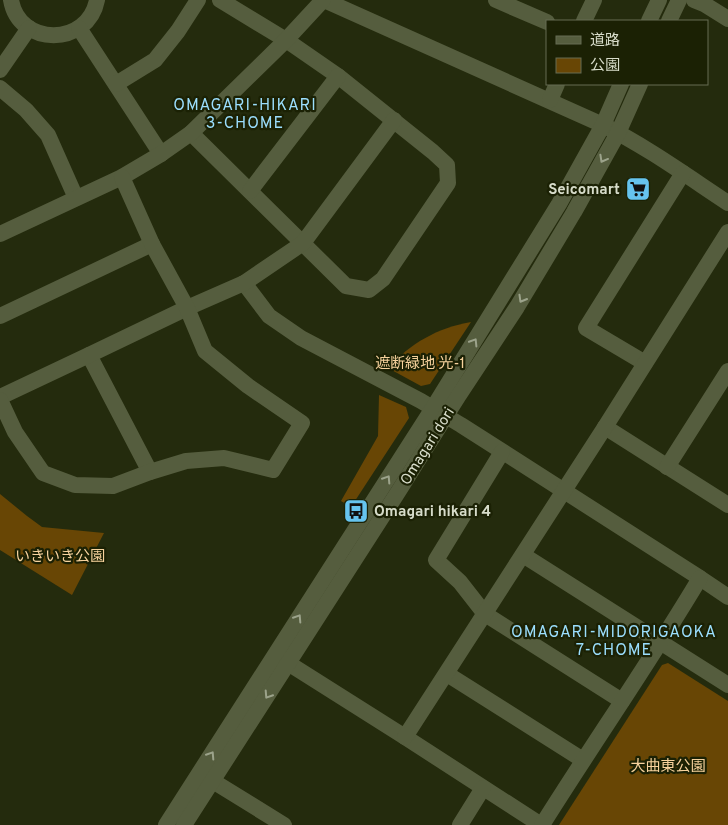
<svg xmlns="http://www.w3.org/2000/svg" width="728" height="825" viewBox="0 0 728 825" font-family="Overpass,'Noto Sans JP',sans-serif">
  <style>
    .green { fill: #684605 }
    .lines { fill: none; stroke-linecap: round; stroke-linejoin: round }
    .minor { stroke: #555d3e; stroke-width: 16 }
    .oneway { stroke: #9ca38b }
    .labels { text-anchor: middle; stroke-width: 4.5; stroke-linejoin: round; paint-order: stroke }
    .poi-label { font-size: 15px; font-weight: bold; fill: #d7dcca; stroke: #1b2104; text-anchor: end }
    .park-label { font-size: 15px; fill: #f7d29d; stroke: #1b2104 }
    .street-label { font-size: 15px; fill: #d7dcca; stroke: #1b2104 }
    .neighbourhood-label { font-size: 16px; letter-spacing: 1px; fill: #9bdefd; stroke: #1b2104 }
  </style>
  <rect width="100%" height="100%" fill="#242b0d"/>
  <!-- green -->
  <g class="green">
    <path d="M471 322 430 384 421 386 388 368C411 343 437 328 471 322Z"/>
    <polygon points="379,395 406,407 409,418 351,507 341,501 378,436"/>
    <polygon points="0,494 27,516 42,527 104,533 72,595 0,550"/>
    <polygon points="668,663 728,701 728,825 559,825 662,665"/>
  </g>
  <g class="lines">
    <!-- minor -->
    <g class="minor">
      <path d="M11 0C19 47 88 47 97 0"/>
      <path d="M324 0 603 125C647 147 687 176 728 203"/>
      <polyline points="496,0 547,22"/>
      <polyline points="694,0 704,4 728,19"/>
      <polyline points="584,21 594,0"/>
      <polyline points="649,21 659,0"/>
      <polyline points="669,21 679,0"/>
      <polyline points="79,28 161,154"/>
      <polyline points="0,70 29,28"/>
      <polyline points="116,84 155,60 178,31 198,0"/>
      <polyline points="0,88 26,110 48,135 76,198"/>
      <polyline points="550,100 557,84"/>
      <polyline points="191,133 346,286 369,290 383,279 448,183 447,165 433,152 338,76 286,40 220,0"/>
      <polyline points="250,191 338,76"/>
      <polyline points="0,234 122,177 161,154 191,133 286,40 323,0"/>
      <polyline points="244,283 269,316 301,338 421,401 461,425 700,578 728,597"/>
      <polyline points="0,316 152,244"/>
      <polyline points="89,355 150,472"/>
      <polyline points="645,363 586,328 683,173"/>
      <polyline points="0,397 89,355 187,308 244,283 303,243 394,120"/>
      <polyline points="0,400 15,432 43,473 75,485 113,486 150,472 186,461 224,458 273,470 302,423 248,386 205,351 187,308 152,244 122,177"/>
      <polyline points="605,427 728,505"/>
      <polyline points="502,452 436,560 460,582 485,614 622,701"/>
      <polyline points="667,467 728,371"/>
      <polyline points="523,555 728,685"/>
      <polyline points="280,658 405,737 541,825"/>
      <polyline points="447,674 583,760"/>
      <polyline points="405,737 605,427 728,232"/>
      <polyline points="203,775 284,825"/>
      <polyline points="166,825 433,408 559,204 603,125 621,84"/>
      <polyline points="184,825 400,489 459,395 517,307 574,212 618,133 640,84"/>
      <polyline points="460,825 483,788"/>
      <path d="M542 825C594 742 650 662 700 578"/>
    </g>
  </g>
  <!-- one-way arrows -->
  <defs><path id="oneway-chevron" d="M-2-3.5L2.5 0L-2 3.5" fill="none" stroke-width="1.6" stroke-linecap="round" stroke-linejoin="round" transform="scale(1.25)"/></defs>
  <g class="oneway">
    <use href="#oneway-chevron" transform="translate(603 159) rotate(119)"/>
    <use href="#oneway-chevron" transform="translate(522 299) rotate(120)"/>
    <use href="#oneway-chevron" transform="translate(474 342) rotate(-58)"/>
    <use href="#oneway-chevron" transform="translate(387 479) rotate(-57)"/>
    <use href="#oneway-chevron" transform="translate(298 618) rotate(-57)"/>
    <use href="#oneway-chevron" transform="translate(268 695) rotate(123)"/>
    <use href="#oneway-chevron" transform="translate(211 755) rotate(-57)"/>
  </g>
  <!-- icons -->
  <defs>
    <symbol id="supermarket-square" viewBox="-11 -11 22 22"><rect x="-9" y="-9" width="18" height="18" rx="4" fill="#66c4ef" stroke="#1b2104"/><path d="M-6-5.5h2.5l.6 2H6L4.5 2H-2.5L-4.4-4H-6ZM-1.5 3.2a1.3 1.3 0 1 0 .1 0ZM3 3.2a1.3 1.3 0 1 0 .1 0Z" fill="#111"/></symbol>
    <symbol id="bus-square" viewBox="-11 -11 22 22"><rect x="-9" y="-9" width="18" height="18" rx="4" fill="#66c4ef" stroke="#1b2104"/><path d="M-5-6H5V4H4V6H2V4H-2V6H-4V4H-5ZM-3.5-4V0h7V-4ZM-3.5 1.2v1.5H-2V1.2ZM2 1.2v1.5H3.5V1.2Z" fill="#111"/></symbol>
  </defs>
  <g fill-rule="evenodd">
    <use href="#supermarket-square" x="624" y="175" width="28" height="28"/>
    <use href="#bus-square" x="342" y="497" width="28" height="28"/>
  </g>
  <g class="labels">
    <!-- poi labels -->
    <g class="poi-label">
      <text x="620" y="194">Seicomart</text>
      <text x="374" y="516" text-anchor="start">Omagari hikari 4</text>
    </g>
    <!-- park labels -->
    <g class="park-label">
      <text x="420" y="368">遮断緑地 光-1</text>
      <text x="60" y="561">いきいき公園</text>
      <text x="668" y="771">大曲東公園</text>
    </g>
    <!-- street labels -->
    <g class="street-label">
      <text transform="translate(427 446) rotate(-58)" y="5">Omagari dori</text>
    </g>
    <!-- neighbourhood labels -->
    <g class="neighbourhood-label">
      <text x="245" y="110">OMAGARI-HIKARI<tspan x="245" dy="18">3-CHOME</tspan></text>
      <text x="614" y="637">OMAGARI-MIDORIGAOKA<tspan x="614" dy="18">7-CHOME</tspan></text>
    </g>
  </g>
  <!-- legend -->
  <rect x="546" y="20" width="162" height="65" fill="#1b2104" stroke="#666c53"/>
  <rect x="556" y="36" width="25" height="8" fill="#555d3e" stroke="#666c53"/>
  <text x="590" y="45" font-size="15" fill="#d7dcca">道路</text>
  <rect x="556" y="58" width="25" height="15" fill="#684605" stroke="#666c53"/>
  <text x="590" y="70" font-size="15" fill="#d7dcca">公園</text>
</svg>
